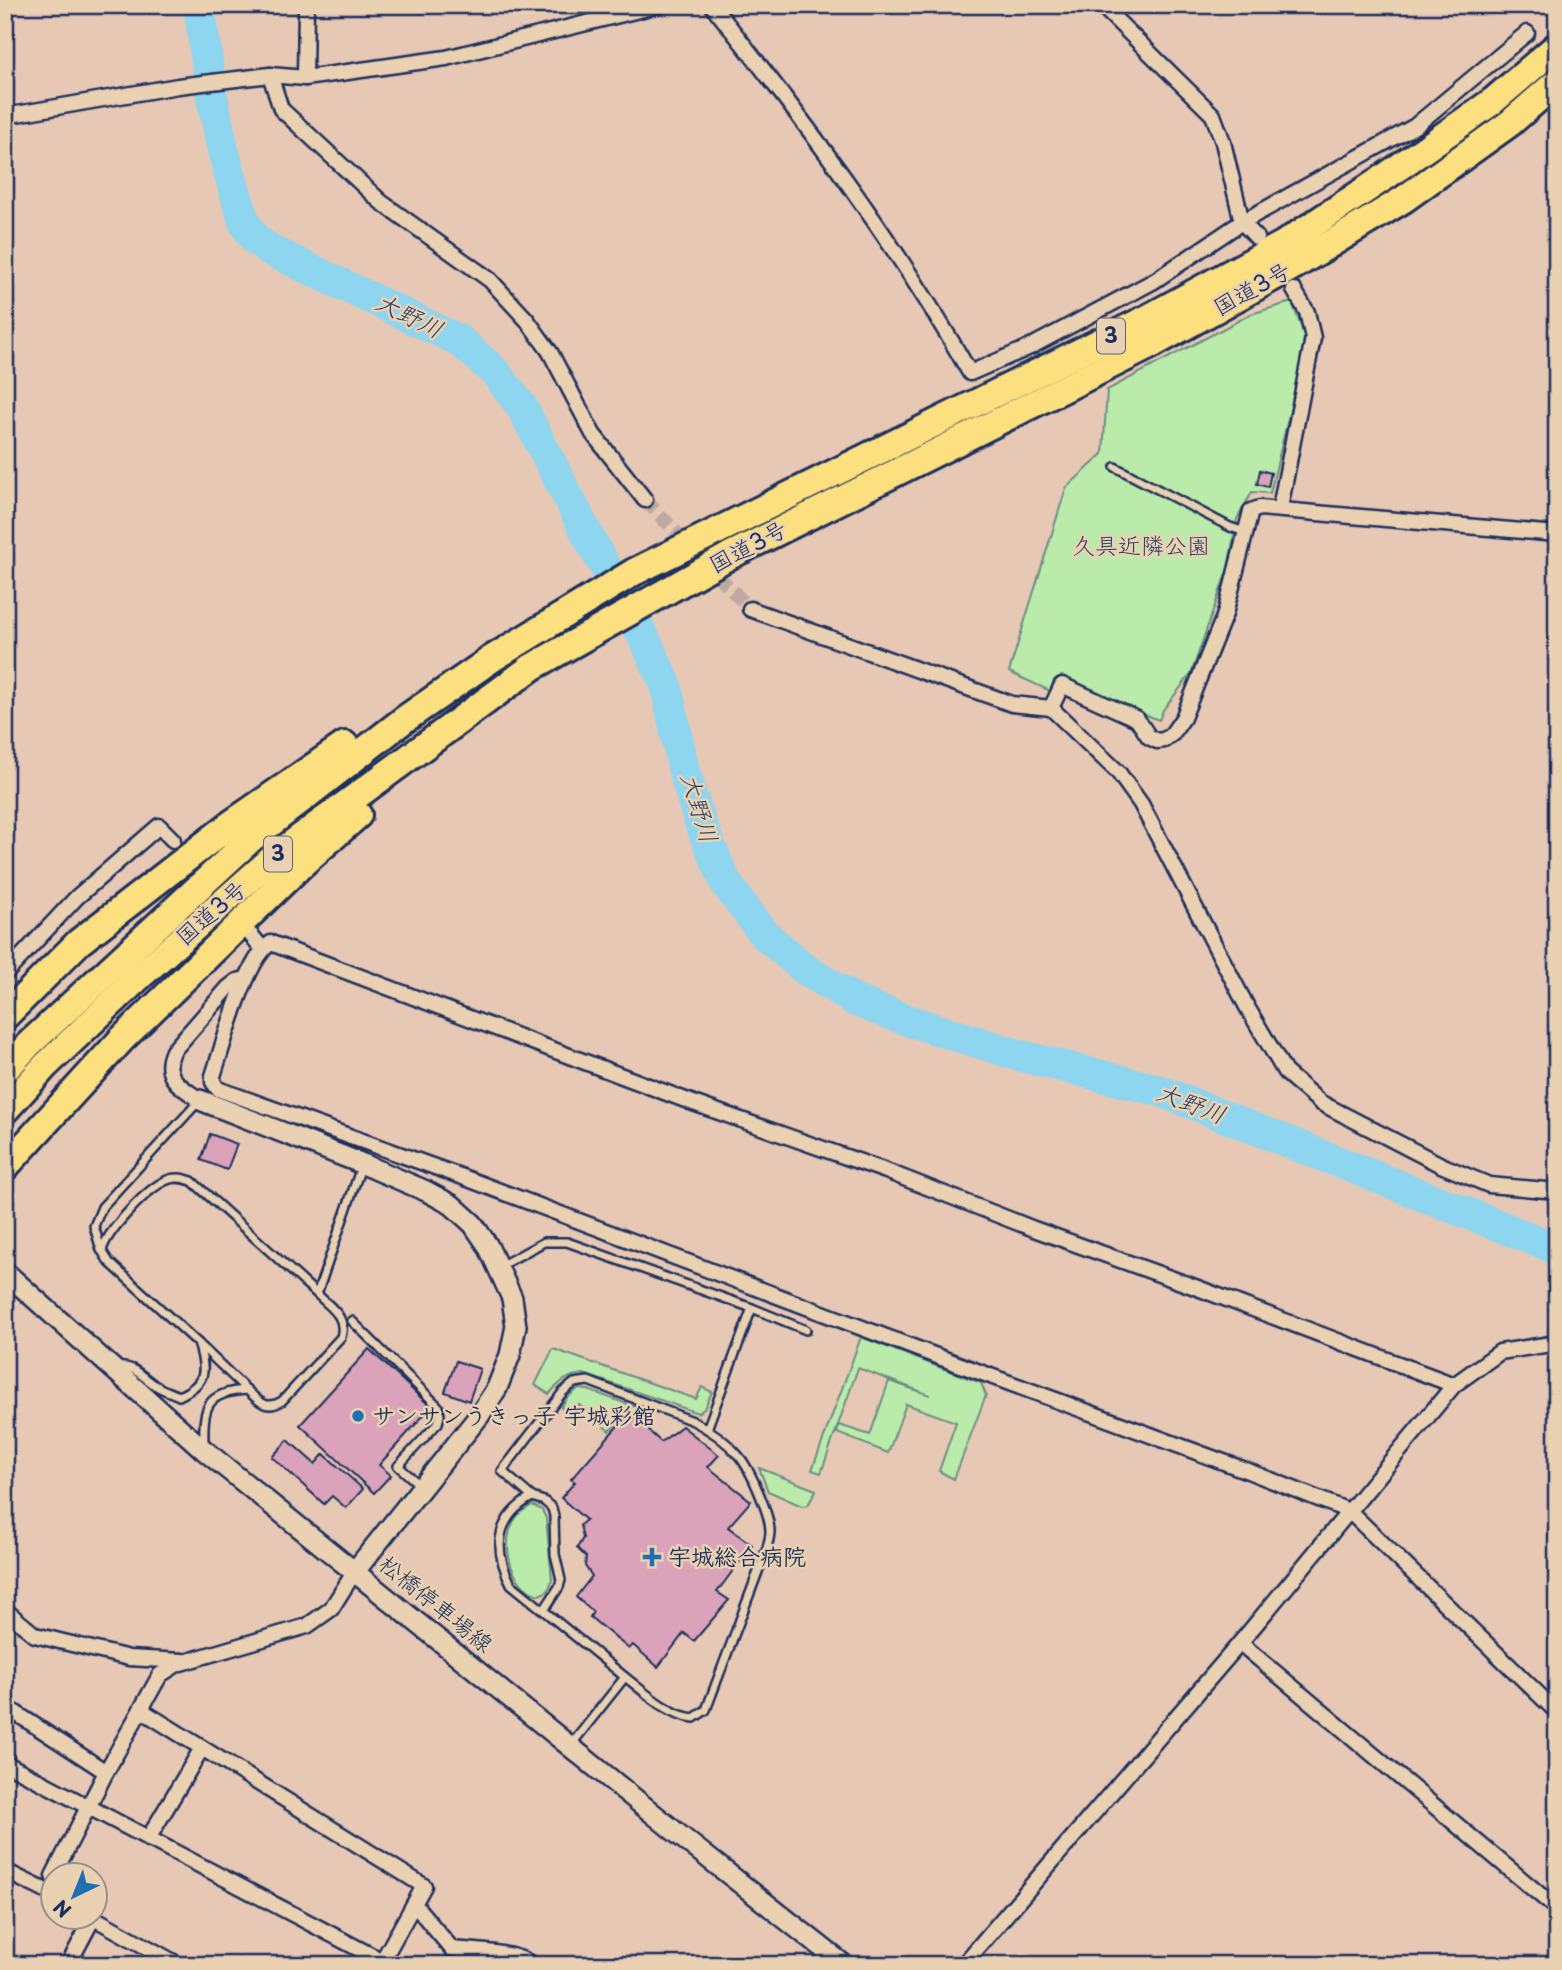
<svg xmlns="http://www.w3.org/2000/svg" width="1562" height="1970" viewBox="0 0 1562 1970" font-family="'Playpen Sans','Klee One',sans-serif">
  <style>
    .green { fill: #bbebab; stroke: #6b8d84; stroke-width: 2 }
    .lines { fill: none; stroke-linecap: round; stroke-linejoin: round }
    .river { stroke: #8ed5ef; stroke-width: 32 }
    .building { fill: #daa3ba; stroke: #1b2f5e; stroke-width: 2 }
    .street-tunnel { stroke: #bea9a3; stroke-width: 14; stroke-dasharray: 14 7; stroke-linecap: butt }
    .lane-casing { stroke: #1b2f5e; stroke-width: 12 }
    .street-casing { stroke: #1b2f5e; stroke-width: 19 }
    .secondary-casing { stroke: #1b2f5e; stroke-width: 24 }
    .highway-casing { stroke: #1b2f5e; stroke-width: 32 }
    .lane { stroke: #ead1b2; stroke-width: 7 }
    .street { stroke: #ead1b2; stroke-width: 14 }
    .secondary { stroke: #ead1b2; stroke-width: 19 }
    .highway { stroke: #fce080; stroke-width: 26 }
    .poi-dot { fill: #1f6fb2; stroke: #ead1b2; stroke-width: 2.5 }
    .labels { text-anchor: middle; stroke-width: 5; stroke-linejoin: round; paint-order: stroke }
    .shield { fill: #ead1b2; stroke: #596077; stroke-width: 2 }
    .shield-label { font-size: 21px; font-weight: bold; fill: #1b2f5e }
    .street-label { font-size: 23px; fill: #1b2f5e; stroke: #ead1b2 }
    .park-label { font-size: 23px; fill: #2b4266; stroke: #ead1b2 }
    .poi-label { font-size: 23px; font-weight: bold; fill: #1b2f5e; stroke: #ead1b2; text-anchor: start }
    .water-label { font-size: 24px; font-style: italic; fill: #26406c; stroke: #ead1b2 }
  </style>
  <rect width="100%" height="100%" fill="#e7c8b4"/>
  <filter id="ink" filterUnits="userSpaceOnUse"><feTurbulence type="fractalNoise" baseFrequency=".0143" numOctaves="2"/><feDisplacementMap in="SourceGraphic" scale="14" xChannelSelector="R" yChannelSelector="G"/><feConvolveMatrix kernelMatrix="1 2 1 2 8 2 1 2 1" color-interpolation-filters="sRGB"/></filter>
  <g filter="url(#ink)">
    <!-- green -->
    <g class="green">
      <polygon points="1292,302 1304,335 1303,357 1270,493 1252,492 1237,519 1228,568 1191,674 1163,710 1159,720 1054,680 1050,691 1009,672 1066,488 1103,454 1107,390 1251,314"/>
      <polygon points="861,1337 981,1383 986,1395 954,1479 939,1471 956,1422 906,1404 888,1453 837,1433 839,1425 870,1435 889,1381 930,1395 858,1368 821,1473 812,1470"/>
      <path d="M553 1349 696 1399 702 1387 712 1392 704 1409 698 1413 584 1374C568 1375 560 1382 549 1394L535 1385Z"/>
      <polygon points="578,1389 588,1390 639,1408 637,1412 625,1415 609,1431 579,1405 569,1416 561,1407 567,1398"/>
      <polygon points="759,1468 816,1490 808,1505 802,1506 768,1491"/>
      <path d="M532 1505 542 1510 546 1518 552 1580 548 1591 539 1595C509 1587 498 1538 518 1515 521 1511 527 1508 532 1505Z"/>
    </g>
    <g class="lines">
      <!-- river -->
      <polyline class="river" points="199,5 212,97 223,150 235,192 245,224 256,240 272,251 460,341 495,372 522,407 586,532 644,638 666,685 684,771 700,823 727,885 764,934 806,970 858,1002 910,1021 1025,1057 1158,1090 1557,1249"/>
    </g>
    <!-- building -->
    <g class="building">
      <polygon points="1260,470 1271,473 1268,487 1257,484"/>
      <polygon points="210,1134 237,1144 227,1170 201,1160"/>
      <polygon points="369,1349 431,1407 379,1465 391,1475 374,1493 300,1425"/>
      <polygon points="456,1361 480,1369 469,1401 445,1392"/>
      <polygon points="629,1413 661,1442 682,1426 719,1455 708,1467 751,1501 728,1527 752,1545 717,1592 729,1600 694,1641 684,1633 658,1667 633,1645 629,1649 590,1617 593,1612 576,1597 592,1576 585,1566 586,1557 577,1548 583,1538 580,1525 586,1520 561,1498 575,1482 571,1479"/>
      <polygon points="288,1440 315,1464 324,1454 363,1489 346,1508 332,1496 324,1504 272,1457"/>
    </g>
    <g class="lines">
      <!-- street-tunnel -->
      <g class="street-tunnel">
        <polyline points="645,500 750,609"/>
        <polyline points="173,840 228,907"/>
      </g>
      <defs>
        <g id="lane">
          <polyline points="1115,467 1230,527 1245,532"/>
          <polyline points="101,1250 94,1226 102,1207 200,1100"/>
          <polyline points="500,1266 544,1242 567,1242 752,1308 707,1429"/>
          <polyline points="752,1308 806,1330"/>
          <polyline points="352,1321 439,1407 440,1416 438,1423 398,1466 422,1487"/>
          <polyline points="199,1344 247,1390"/>
          <path d="M116 1367C134 1365 138 1373 152 1383 159 1389 170 1392 179 1396 207 1383 207 1371 198 1343L109 1262 102 1251C106 1232 147 1189 165 1181 174 1176 183 1178 192 1181L317 1294"/>
          <path d="M204 1443C203 1407 206 1392 247 1390 259 1401 266 1411 282 1401L341 1337C347 1316 331 1308 317 1294L362 1164"/>
          <path d="M532 1497 502 1471 563 1392 574 1383 588 1381 693 1421C709 1429 726 1441 738 1455 750 1468 770 1514 770 1532 770 1537 768 1543 767 1548L706 1710 694 1718C668 1715 646 1693 625 1677"/>
          <path d="M544 1610 559 1587 561 1580 555 1554 554 1516 552 1508 544 1501 532 1497C495 1518 493 1549 511 1584L625 1677 571 1745"/>
        </g>
        <g id="street">
          <path d="M712 5C806 122 896 243 970 373L1030 347 1154 281 1242 222 1415 126 1527 33"/>
          <polyline points="1101,5 1213,115 1223,142 1242,222 1257,238"/>
          <polyline points="270,75 281,109 381,202 490,280 527,320 550,352 593,434 645,500"/>
          <polyline points="305,78 306,5"/>
          <polyline points="5,116 178,86 270,75 305,78 446,58 659,5"/>
          <polyline points="1280,508 1313,338 1307,312 1294,290"/>
          <polyline points="750,609 1012,704 1051,708 1118,772 1141,804 1247,1007 1285,1072 1321,1103 1441,1165 1489,1185 1557,1191"/>
          <polyline points="1051,708 1062,685 1137,719 1149,737 1157,741 1164,740 1172,734 1183,718 1225,614 1251,511 1260,508 1557,534"/>
          <polyline points="251,935 262,948"/>
          <polyline points="5,974 77,897 159,826 173,840"/>
          <path d="M200 1100C180 1086 161 1077 173 1051L228 988 237 981 246 979"/>
          <path d="M1454 1385 1195 1287 1034 1229 886 1171 696 1104 271 943C246 958 223 1046 213 1076V1082L218 1089 460 1176 939 1357 1248 1471 1349 1511 1557 1712"/>
          <polyline points="5,1610 35,1635 129,1658 182,1661"/>
          <polyline points="1240,1643 1557,1909"/>
          <polyline points="181,1663 307,1626 331,1609 355,1571"/>
          <polyline points="5,1706 106,1772 160,1675 182,1661"/>
          <polyline points="141,1710 424,1886 380,1965"/>
          <polyline points="5,1763 382,1961"/>
          <polyline points="148,1839 202,1748"/>
          <polyline points="5,1871 46,1891"/>
          <polyline points="53,1876 106,1772"/>
          <path d="M414 1904 452 1949C472 1951 518 1952 532 1965"/>
          <polyline points="94,1918 179,1965"/>
          <polyline points="68,1965 93,1918"/>
          <polyline points="963,1965 1240,1643 1454,1385 1500,1352 1557,1343"/>
        </g>
        <g id="secondary">
          <polyline points="200,1100 363,1164 426,1191 452,1205 473,1224 488,1246 512,1298 516,1326 510,1355 497,1388 479,1416 355,1571"/>
          <polyline points="5,1272 204,1450 688,1842 844,1965"/>
        </g>
        <g id="highway">
          <polyline points="5,1016 79,942 231,824 345,745"/>
          <polyline points="5,1070 29,1044 252,838 405,719 493,658 634,572 1148,318 1282,245 1382,179 1493,101 1557,46"/>
          <polyline points="5,1110 45,1066 139,977 275,856 532,667 729,556 1153,344 1299,263 1404,199 1510,123 1557,82"/>
          <polyline points="5,1167 122,1039 301,865 358,815"/>
        </g>
      </defs>
      <!-- lane casing -->
      <use href="#lane" class="lane-casing"/>
      <!-- street casing -->
      <use href="#street" class="street-casing"/>
      <!-- secondary casing -->
      <use href="#secondary" class="secondary-casing"/>
      <!-- highway casing -->
      <use href="#highway" class="highway-casing"/>
      <!-- lane -->
      <use href="#lane" class="lane"/>
      <!-- street -->
      <use href="#street" class="street"/>
      <!-- secondary -->
      <use href="#secondary" class="secondary"/>
      <!-- highway -->
      <use href="#highway" class="highway"/>
    </g>
  </g>
  <!-- markers -->
  <g class="poi-dot">
    <circle cx="358" cy="1416" r="7"/>
    <path d="M648.5 1546.5h7v7h7v7h-7v7h-7v-7h-7v-7h7z"/>
  </g>
  <g class="labels">
    <!-- shield labels -->
    <g class="shield">
      <rect x="1097" y="318.5" width="28" height="35" rx="5"/>
      <rect x="264" y="836.5" width="28" height="35" rx="5"/>
    </g>
    <g class="shield-label">
      <text x="1111" y="343">3</text>
      <text x="278" y="861">3</text>
    </g>
    <!-- street labels -->
    <g class="street-label">
      <text transform="translate(1252 289) rotate(-29)" y="8">国道3号</text>
      <text transform="translate(748 547) rotate(-28)" y="8">国道3号</text>
      <text transform="translate(211 913) rotate(-41)" y="8">国道3号</text>
      <text transform="translate(436 1604) rotate(39)" y="8">松橋停車場線</text>
    </g>
    <!-- park labels -->
    <g class="park-label">
      <text x="1141" y="554">久具近隣公園</text>
    </g>
    <!-- poi labels -->
    <g class="poi-label">
      <text x="372" y="1424">サンサンうきっ子 宇城彩館</text>
      <text x="668" y="1565">宇城総合病院</text>
    </g>
    <!-- water labels -->
    <g class="water-label">
      <text transform="translate(409 316) rotate(26)" y="8">大野川</text>
      <text transform="translate(699 808) rotate(73)" y="8">大野川</text>
      <text transform="translate(1191 1104) rotate(21)" y="8">大野川</text>
    </g>
  </g>
  <!-- margin -->
  <rect width="1562" height="1970" fill="none" stroke="#ead1b2" stroke-width="28"/>
  <rect x="14" y="14" width="1534" height="1942" fill="none" stroke="#1b2f5e" stroke-width="2.5" filter="url(#ink)"/>
  <!-- north arrow -->
  <g transform="translate(74 1896) rotate(223)"><circle r="33" fill="#ead1b2" stroke="#979090" stroke-width="2"/>
  <path d="M0-5L12 26L0 18L-12 26Z" fill="#1f6fb2"/>
  <text y="-10" font-size="19" font-weight="bold" text-anchor="middle" fill="#1b2f5e">N</text>
  </g>
</svg>
